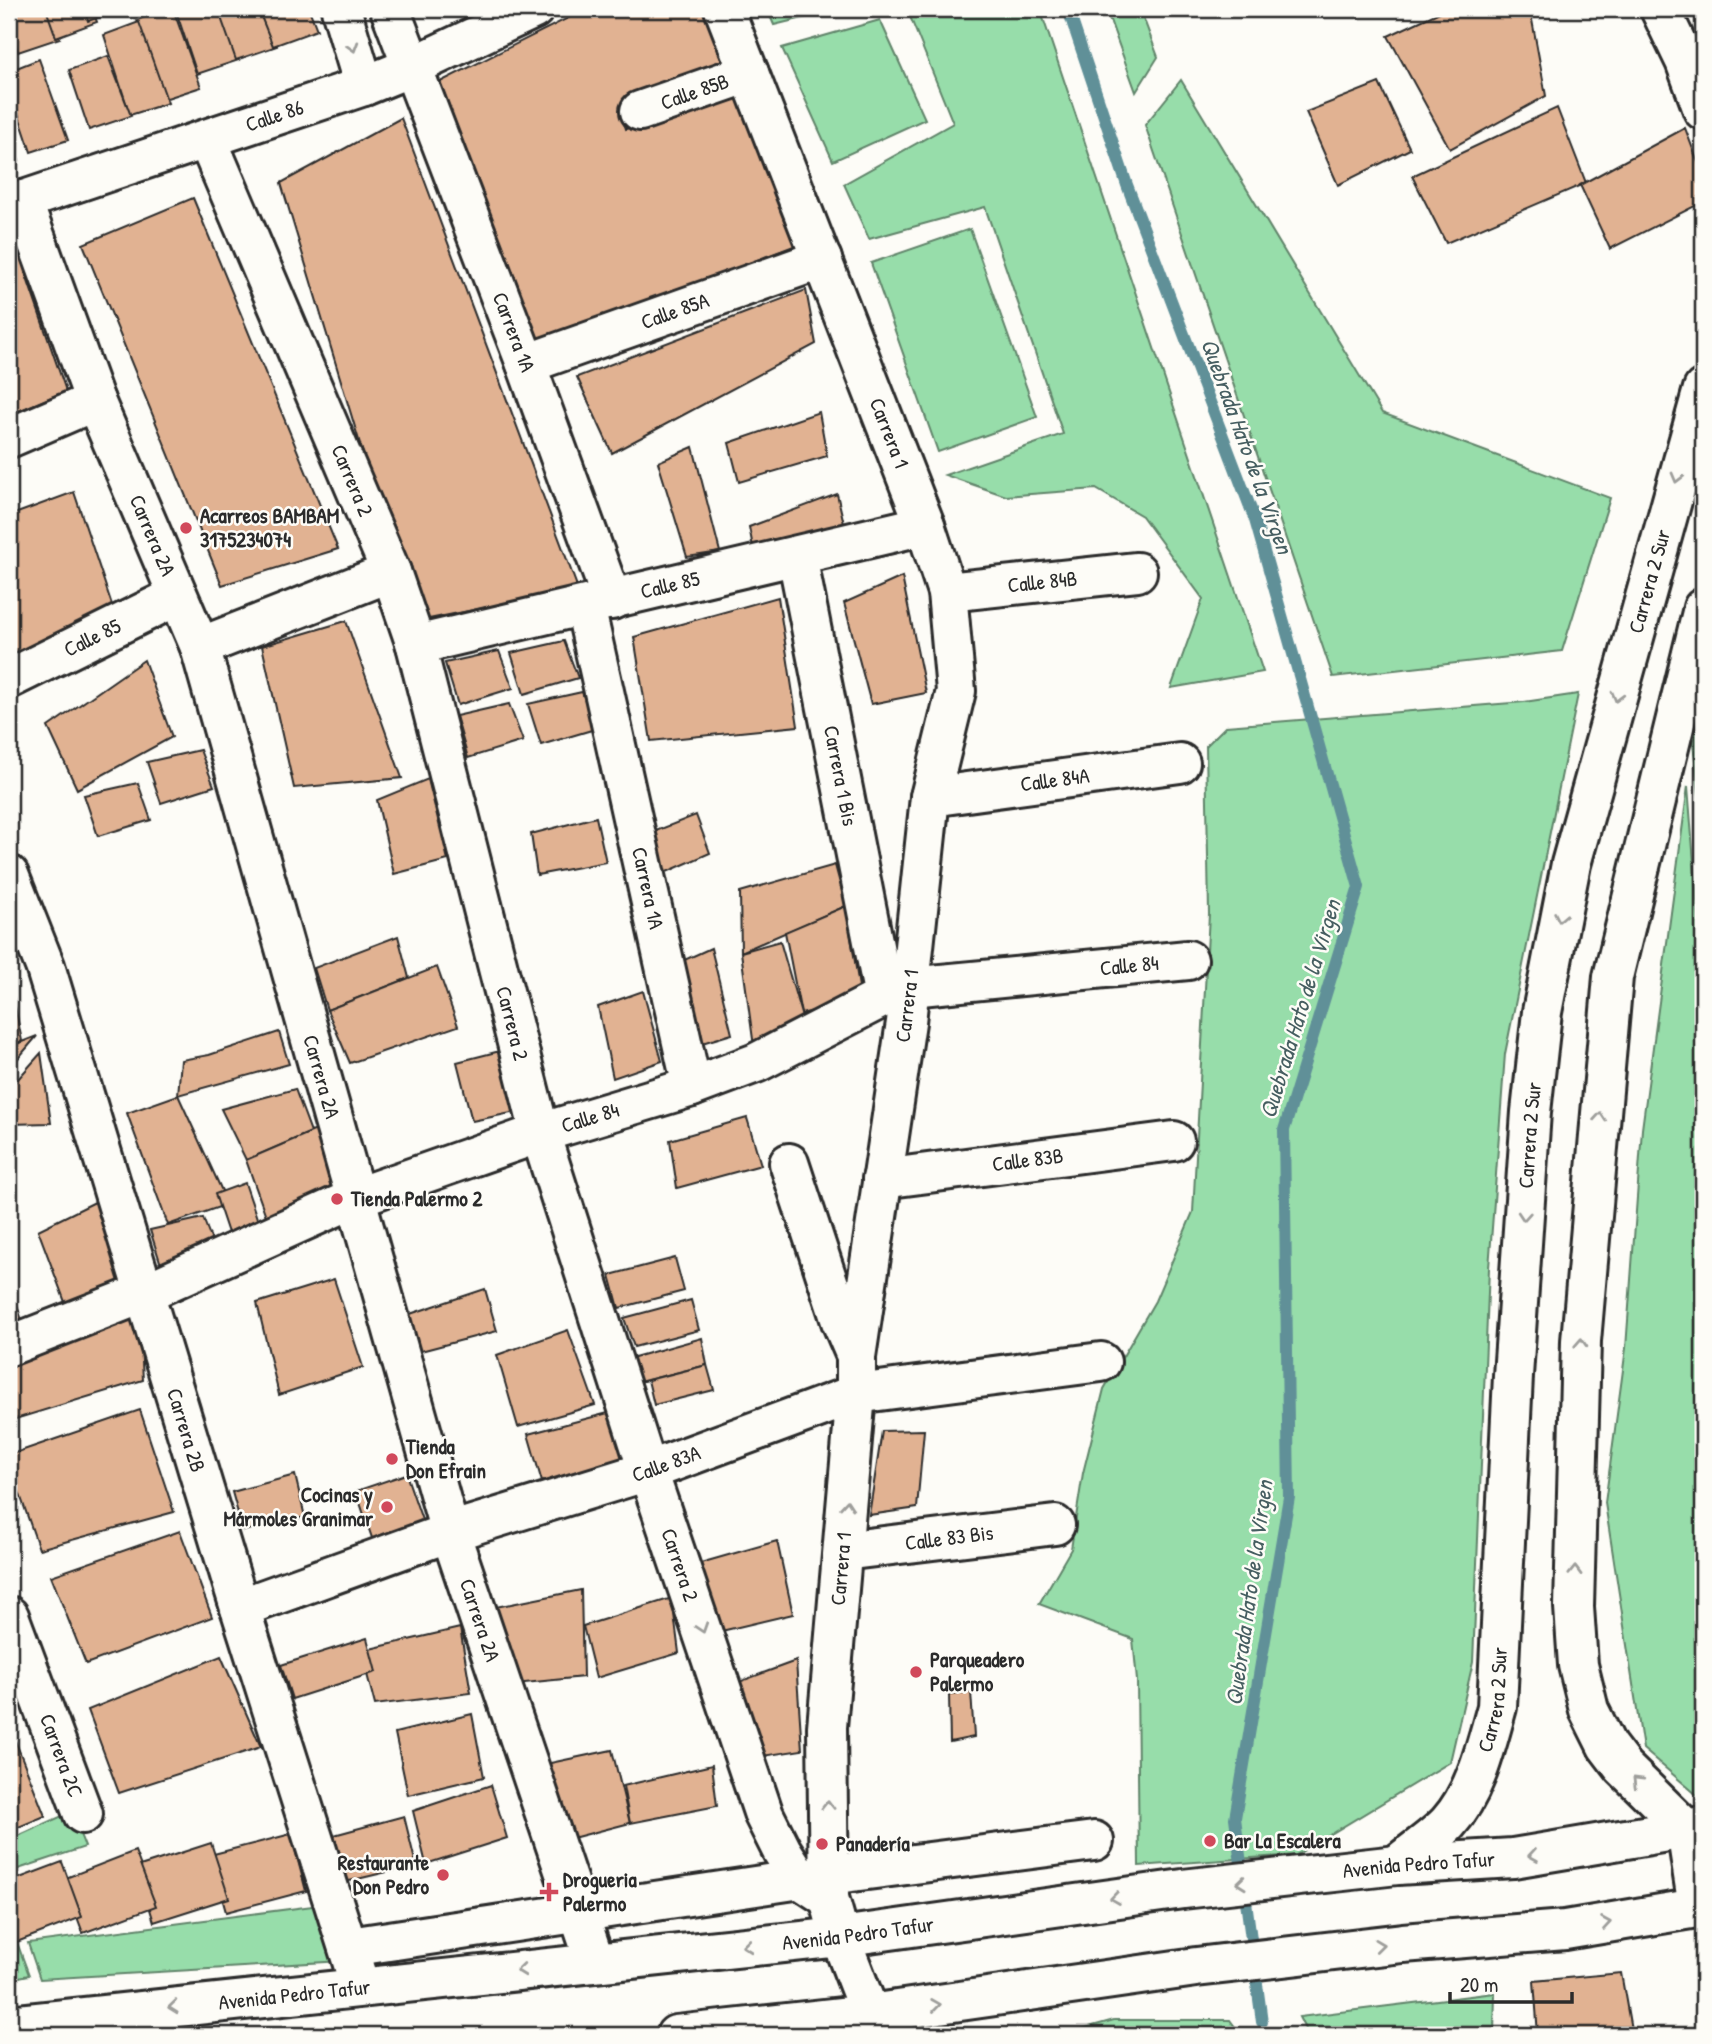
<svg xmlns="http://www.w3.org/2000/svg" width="1712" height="2044" viewBox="0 0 1712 2044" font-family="'Patrick Hand',sans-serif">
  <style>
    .green { fill: #97ddaa; stroke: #61846a; stroke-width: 2 }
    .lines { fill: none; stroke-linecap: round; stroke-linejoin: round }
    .stream { stroke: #609098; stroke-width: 12 }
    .building { fill: #e1b292; stroke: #2b2b2b; stroke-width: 2 }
    .minor-casing { stroke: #2b2b2b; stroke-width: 44 }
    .major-casing { stroke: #2b2b2b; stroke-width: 44 }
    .minor { stroke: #fdfcf7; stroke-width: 38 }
    .major { stroke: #fdfcf7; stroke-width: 38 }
    .oneway { stroke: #9e9e9b }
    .poi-dot { fill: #d1495b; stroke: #fdfcf7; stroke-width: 2.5 }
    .labels { text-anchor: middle; stroke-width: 5; stroke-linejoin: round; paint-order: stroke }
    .street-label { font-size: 21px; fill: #2b2b2b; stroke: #fdfcf7 }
    .poi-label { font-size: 21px; font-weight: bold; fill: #2b2b2b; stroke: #fdfcf7; text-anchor: start }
    .water-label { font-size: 23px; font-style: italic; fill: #465e61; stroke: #fdfcf7 }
  </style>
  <rect width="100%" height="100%" fill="#fdfcf7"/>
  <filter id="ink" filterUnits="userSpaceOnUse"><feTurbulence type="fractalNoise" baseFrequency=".0143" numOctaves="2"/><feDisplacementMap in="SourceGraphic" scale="14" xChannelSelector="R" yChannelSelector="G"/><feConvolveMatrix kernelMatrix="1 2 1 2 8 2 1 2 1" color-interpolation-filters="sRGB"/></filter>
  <g filter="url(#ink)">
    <!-- green -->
    <g class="green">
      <polygon points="767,9 840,9 774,25"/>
      <polygon points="907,9 1040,9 1263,672 1171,688 1203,599 1142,516 1096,489 1006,496 945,475 1063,434 985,207 869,239 844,184 953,123"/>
      <polygon points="1106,9 1140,9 1158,57 1136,92"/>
      <polygon points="880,20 925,119 833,161 782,48"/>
      <polygon points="1181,80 1382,413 1610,498 1562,651 1333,677 1145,125"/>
      <polygon points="970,229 1037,417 938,452 871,263"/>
      <polygon points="1703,690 1703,829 1687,692"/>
      <polygon points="1578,694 1505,1054 1489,1268 1473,1662 1450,1762 1296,1855 1139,1866 1137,1681 1133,1639 1039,1604 1071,1549 1083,1473 1104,1389 1155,1301 1193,1212 1209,914 1206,746 1226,726 1524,702"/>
      <polygon points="1688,786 1703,978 1703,1800 1643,1749 1605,1503 1626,1348 1642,1129"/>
      <polygon points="71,1812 85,1847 9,1872 9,1840"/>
      <polygon points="320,1905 342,1961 40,1979 28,1943"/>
      <polygon points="9,1921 29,1975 9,1979"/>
      <polygon points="1495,1993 1494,2035 1308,2035 1299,2017"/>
      <polygon points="1114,2020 1230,2020 1241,2035 1060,2035"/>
    </g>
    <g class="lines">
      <!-- stream -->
      <polyline class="stream" points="1068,9 1127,185 1255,520 1359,887 1284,1130 1289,1497 1235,1818 1262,2022"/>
    </g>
    <!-- building -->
    <g class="building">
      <polygon points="9,9 49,9 60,38 18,52 9,24"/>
      <polygon points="46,9 92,9 97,22 56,37"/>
      <polygon points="84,9 123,9 88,21"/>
      <polygon points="165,9 173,9 201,87 164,99 137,20"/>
      <polygon points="192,9 220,9 239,60 197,74 177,14"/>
      <polygon points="218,9 264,9 277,46 236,60"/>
      <polygon points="258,9 309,9 317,30 273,46"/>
      <polygon points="586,9 712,9 735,67 620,109 626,129 745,92 807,241 539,343 440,82"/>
      <polygon points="1446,9 1530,9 1546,96 1450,149 1388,36"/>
      <polygon points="139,22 168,103 130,115 104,35"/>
      <polygon points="108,56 131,116 89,130 69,70"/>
      <polygon points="39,59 68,140 31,152 9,86 9,71"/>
      <polygon points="1379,83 1410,149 1338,185 1306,112"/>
      <polygon points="1557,108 1586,183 1446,243 1412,176"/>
      <polygon points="401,118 578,589 414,622 281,183"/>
      <polygon points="1685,128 1703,176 1703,202 1610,249 1580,185"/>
      <polygon points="9,132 19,161 9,165"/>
      <polygon points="193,198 338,549 222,585 83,244"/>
      <polygon points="9,226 66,391 9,415"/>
      <polygon points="806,290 816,344 612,453 577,377"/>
      <polygon points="819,412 827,456 739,482 729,443"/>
      <polygon points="693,447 720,552 687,557 658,462"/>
      <polygon points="74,492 114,611 9,663 9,516"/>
      <polygon points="837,494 847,536 756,562 749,527"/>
      <polygon points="902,577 926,693 871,704 844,603"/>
      <polygon points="778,597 798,726 651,741 634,637"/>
      <polygon points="346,621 402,778 294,788 262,646"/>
      <polygon points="564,641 578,678 524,694 511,653"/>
      <polygon points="499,651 513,688 458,705 445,663"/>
      <polygon points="144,660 172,737 77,789 48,727"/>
      <polygon points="582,692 595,729 541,745 528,704"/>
      <polygon points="509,704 523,741 468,758 456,716"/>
      <polygon points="200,750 214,786 161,803 147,762"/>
      <polygon points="428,779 448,860 394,874 377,800"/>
      <polygon points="138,783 151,820 98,836 84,795"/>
      <polygon points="696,815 710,853 653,878 643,836"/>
      <polygon points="596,817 606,862 537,875 531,834"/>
      <polygon points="835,865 846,906 741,952 740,892"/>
      <polygon points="846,906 861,999 801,1014 785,932"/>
      <polygon points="398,936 409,978 327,1010 314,968"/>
      <polygon points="780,941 807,1035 755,1054 741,952"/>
      <polygon points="711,948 732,1034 702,1043 682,961"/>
      <polygon points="437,967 458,1026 350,1063 327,1010"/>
      <polygon points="643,991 662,1061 613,1078 598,1007"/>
      <polygon points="13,996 22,1041 9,1046 9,998"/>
      <polygon points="279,1032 289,1064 178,1095 181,1060 209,1055"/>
      <polygon points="37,1036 9,1069 9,1047"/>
      <polygon points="500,1051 516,1112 472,1121 457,1062"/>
      <polygon points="41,1053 51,1123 9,1124 9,1089"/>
      <polygon points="295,1089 311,1132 246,1160 221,1109"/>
      <polygon points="178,1095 228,1204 168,1225 127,1113"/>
      <polygon points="747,1118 761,1165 677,1188 670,1140"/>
      <polygon points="323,1127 350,1188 266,1216 246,1160"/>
      <polygon points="245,1183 262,1233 232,1245 215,1194"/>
      <polygon points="97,1201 126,1296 68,1310 38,1230"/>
      <polygon points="203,1218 217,1254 163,1271 150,1230"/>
      <polygon points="675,1258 684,1291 619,1308 610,1275"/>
      <polygon points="334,1279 363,1367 279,1395 257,1303"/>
      <polygon points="9,1282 27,1335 9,1337"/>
      <polygon points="485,1289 497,1331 417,1352 407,1315"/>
      <polygon points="691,1300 699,1330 634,1347 624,1318"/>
      <polygon points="139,1308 143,1380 9,1421 9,1357"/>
      <polygon points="568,1330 595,1405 518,1427 497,1355"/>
      <polygon points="702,1338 707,1365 639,1382 631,1358"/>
      <polygon points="707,1365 714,1390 654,1405 648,1380"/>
      <polygon points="140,1410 174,1512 39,1549 9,1463 9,1455"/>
      <polygon points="612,1412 624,1462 542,1482 528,1434"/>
      <polygon points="924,1430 917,1508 869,1515 882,1431"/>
      <polygon points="406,1474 423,1523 373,1541 356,1491"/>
      <polygon points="295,1475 305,1517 243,1531 232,1492"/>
      <polygon points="180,1531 212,1617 86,1664 51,1576"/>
      <polygon points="777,1541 793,1614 713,1633 697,1564"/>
      <polygon points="581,1590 583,1677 515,1684 491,1608"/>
      <polygon points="672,1598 679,1653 596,1678 583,1626"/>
      <polygon points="460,1628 471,1693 375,1705 361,1651"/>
      <polygon points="367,1638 376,1672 292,1699 281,1665"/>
      <polygon points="221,1656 261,1747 119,1793 88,1710"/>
      <polygon points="796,1661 802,1750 756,1757 736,1683"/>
      <polygon points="971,1692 974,1737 950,1742 949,1694"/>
      <polygon points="472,1714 484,1777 408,1795 395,1733"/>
      <polygon points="9,1725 45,1816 9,1831"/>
      <polygon points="612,1750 630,1823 561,1841 541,1765"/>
      <polygon points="712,1765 717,1806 630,1823 623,1786"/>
      <polygon points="491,1785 507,1838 426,1864 413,1811"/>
      <polygon points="404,1816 416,1865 345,1882 334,1835"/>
      <polygon points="291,1834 306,1891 226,1912 210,1855"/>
      <polygon points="211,1843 229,1898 154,1922 137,1867"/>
      <polygon points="135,1851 156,1906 83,1933 63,1879"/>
      <polygon points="62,1862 82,1917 9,1945 9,1882"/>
      <polygon points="1621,1973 1632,2035 1538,2035 1534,1981"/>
    </g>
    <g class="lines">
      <defs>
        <g id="minor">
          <polyline points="341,9 364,86"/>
          <path id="s1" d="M390 9 526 364 612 600"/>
          <path id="s2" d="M724 9 925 525 947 592 956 691 930 797 906 1022 856 1357V1394L827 1727 829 1898 840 1937 878 2035"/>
          <polyline points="1660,9 1685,61 1703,110"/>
          <path id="s3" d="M640 111 749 73"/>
          <path id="s4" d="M207 139 391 572 416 645 540 1133 648 1471 764 1815 782 1851 800 1879 829 1898"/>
          <path id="s5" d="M22 200 95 401 200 647 450 1532 595 1962"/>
          <path id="s6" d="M9 205 364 86 411 67 534 9"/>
          <path id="s7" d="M526 364 822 259"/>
          <polyline points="9,438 95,401"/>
          <path id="s8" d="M797 556 884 997"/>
          <path id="s9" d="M947 592 1137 572"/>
          <path id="s10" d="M585 606 692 1087"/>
          <path id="s11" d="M416 645 925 525"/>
          <polyline points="200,647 391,572"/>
          <path id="s12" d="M9 679 177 596"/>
          <path id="s13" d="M930 797 1180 763"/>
          <path id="s14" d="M9 875 45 966 240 1608 360 1986"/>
          <polyline points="789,1163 841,1321 856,1356"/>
          <path id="s15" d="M882 1179 1174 1141"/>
          <path id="s16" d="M9 1346 144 1293 357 1197 540 1133 692 1087 756 1063 884 997 910 987 1188 960"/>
          <path id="s17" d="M843 1551 1055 1525"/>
          <path id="s18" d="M240 1608 450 1532 648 1471 856 1394 1101 1362"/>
          <path id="s19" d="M9 1616 83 1814"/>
          <path id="s20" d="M1397 1865C1413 1851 1434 1838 1448 1823 1476 1792 1486 1746 1497 1707L1513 1376 1531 1112 1542 1012 1571 864 1703 389"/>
          <polyline points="1698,1908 1686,1829 1623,1767 1607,1746 1589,1710 1578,1665 1574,1607 1581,1341 1613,977 1703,608"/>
          <polyline points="349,1947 828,1875 1094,1841"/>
        </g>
        <g id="major">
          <path id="s21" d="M9 2025 840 1937 1183 1889 1397 1865 1513 1858 1703 1826"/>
          <polyline points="676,2035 869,2014 1196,1967 1403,1943 1565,1930 1703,1907"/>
        </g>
      </defs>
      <!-- minor casing -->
      <use href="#minor" class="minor-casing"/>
      <!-- major casing -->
      <use href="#major" class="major-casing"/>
      <!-- minor -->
      <use href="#minor" class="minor"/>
      <!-- major -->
      <use href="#major" class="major"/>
    </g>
    <!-- one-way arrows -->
    <defs><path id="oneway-chevron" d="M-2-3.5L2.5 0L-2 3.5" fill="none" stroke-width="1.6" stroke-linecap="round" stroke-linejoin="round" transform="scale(1.75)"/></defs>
    <g class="oneway">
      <use href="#oneway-chevron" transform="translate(353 47) rotate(73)"/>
      <use href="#oneway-chevron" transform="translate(1677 478) rotate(105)"/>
      <use href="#oneway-chevron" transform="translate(1617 697) rotate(105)"/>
      <use href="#oneway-chevron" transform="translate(1560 917) rotate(101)"/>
      <use href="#oneway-chevron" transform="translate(1600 1117) rotate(-85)"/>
      <use href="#oneway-chevron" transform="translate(1524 1216) rotate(94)"/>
      <use href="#oneway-chevron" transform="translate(1581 1343) rotate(-87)"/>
      <use href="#oneway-chevron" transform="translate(847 1505) rotate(-85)"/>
      <use href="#oneway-chevron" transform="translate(1575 1571) rotate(-89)"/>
      <use href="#oneway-chevron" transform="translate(702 1628) rotate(72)"/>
      <use href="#oneway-chevron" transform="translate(1637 1781) rotate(-135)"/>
      <use href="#oneway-chevron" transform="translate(828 1805) rotate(-90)"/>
      <use href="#oneway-chevron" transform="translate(1533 1855) rotate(171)"/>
      <use href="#oneway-chevron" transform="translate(1241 1883) rotate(174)"/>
      <use href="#oneway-chevron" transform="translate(1115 1898) rotate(172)"/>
      <use href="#oneway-chevron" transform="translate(1606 1923) rotate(-9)"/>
      <use href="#oneway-chevron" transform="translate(1379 1945) rotate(-7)"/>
      <use href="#oneway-chevron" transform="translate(747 1946) rotate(174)"/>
      <use href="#oneway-chevron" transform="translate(521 1970) rotate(174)"/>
      <use href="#oneway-chevron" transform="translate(936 2005) rotate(-8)"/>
      <use href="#oneway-chevron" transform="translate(173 2007) rotate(174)"/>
    </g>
  </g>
  <!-- markers -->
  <g class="poi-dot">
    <circle cx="186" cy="528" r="7"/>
    <circle cx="337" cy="1199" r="7"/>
    <circle cx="392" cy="1459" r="7"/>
    <circle cx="387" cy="1507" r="7"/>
    <circle cx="916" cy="1672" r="7"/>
    <circle cx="1210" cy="1841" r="7"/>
    <circle cx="822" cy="1844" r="7"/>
    <circle cx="443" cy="1875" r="7"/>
    <path d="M545.5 1881.5h7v7h7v7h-7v7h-7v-7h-7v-7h7z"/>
  </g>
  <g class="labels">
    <!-- street labels -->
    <g class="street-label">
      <text dy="7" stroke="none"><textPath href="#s3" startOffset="58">Calle 85B</textPath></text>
      <text dy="7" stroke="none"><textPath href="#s6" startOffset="280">Calle 86</textPath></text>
      <text dy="7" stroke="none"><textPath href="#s7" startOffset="158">Calle 85A</textPath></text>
      <text dy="7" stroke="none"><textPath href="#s1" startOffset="346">Carrera 1A</textPath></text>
      <text dy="7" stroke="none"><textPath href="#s2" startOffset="455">Carrera 1</textPath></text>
      <text dy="7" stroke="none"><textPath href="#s4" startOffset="371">Carrera 2</textPath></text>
      <text dy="7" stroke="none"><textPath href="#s5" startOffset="360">Carrera 2A</textPath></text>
      <text dy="7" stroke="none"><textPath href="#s20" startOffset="1334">Carrera 2 Sur</textPath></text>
      <text dy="7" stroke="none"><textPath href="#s9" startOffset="96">Calle 84B</textPath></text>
      <text dy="7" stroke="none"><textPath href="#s11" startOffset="261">Calle 85</textPath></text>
      <text dy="7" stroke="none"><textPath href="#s12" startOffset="93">Calle 85</textPath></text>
      <text dy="7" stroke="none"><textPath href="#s8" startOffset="224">Carrera 1 Bis</textPath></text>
      <text dy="7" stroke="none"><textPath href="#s13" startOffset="126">Calle 84A</textPath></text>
      <text dy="7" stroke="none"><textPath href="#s10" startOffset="289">Carrera 1A</textPath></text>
      <text dy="7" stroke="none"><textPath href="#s16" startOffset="1192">Calle 84</textPath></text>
      <text transform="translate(907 1006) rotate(-83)" y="7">Carrera 1</text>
      <text dy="7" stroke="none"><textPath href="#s4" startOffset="938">Carrera 2</textPath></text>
      <text dy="7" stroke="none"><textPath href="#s5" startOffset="928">Carrera 2A</textPath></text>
      <text dy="7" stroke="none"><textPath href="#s16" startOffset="625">Calle 84</textPath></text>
      <text dy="7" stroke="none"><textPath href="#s20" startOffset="766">Carrera 2 Sur</textPath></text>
      <text dy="7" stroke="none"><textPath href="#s15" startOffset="147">Calle 83B</textPath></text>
      <text dy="7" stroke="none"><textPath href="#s14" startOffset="583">Carrera 2B</textPath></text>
      <text dy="7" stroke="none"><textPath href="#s18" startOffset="450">Calle 83A</textPath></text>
      <text dy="7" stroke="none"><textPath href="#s17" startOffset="107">Calle 83 Bis</textPath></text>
      <text dy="7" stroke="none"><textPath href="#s4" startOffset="1505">Carrera 2</textPath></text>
      <text transform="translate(841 1569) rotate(-85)" y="7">Carrera 1</text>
      <text dy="7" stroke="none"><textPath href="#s5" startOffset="1494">Carrera 2A</textPath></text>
      <text dy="7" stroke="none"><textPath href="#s20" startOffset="200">Carrera 2 Sur</textPath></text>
      <text dy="7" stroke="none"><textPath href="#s19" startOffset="149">Carrera 2C</textPath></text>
      <text dy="7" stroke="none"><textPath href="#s21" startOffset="1419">Avenida Pedro Tafur</textPath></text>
      <text dy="7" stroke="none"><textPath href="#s21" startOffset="854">Avenida Pedro Tafur</textPath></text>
      <text dy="7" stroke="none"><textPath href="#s21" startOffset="287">Avenida Pedro Tafur</textPath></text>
    </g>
    <!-- poi labels -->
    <g class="poi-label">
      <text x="200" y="523">Acarreos BAMBAM<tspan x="200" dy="24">3175234074</tspan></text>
      <text x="351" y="1206">Tienda Palermo 2</text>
      <text x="406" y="1454">Tienda<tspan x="406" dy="24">Don Efrain</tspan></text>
      <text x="373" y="1502" text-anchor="end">Cocinas y<tspan x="373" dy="24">Mármoles Granimar</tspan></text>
      <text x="930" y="1667">Parqueadero<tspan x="930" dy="24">Palermo</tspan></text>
      <text x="1224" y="1848">Bar La Escalera</text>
      <text x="836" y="1851">Panadería</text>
      <text x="429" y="1870" text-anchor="end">Restaurante<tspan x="429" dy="24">Don Pedro</tspan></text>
      <text x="563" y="1887">Drogueria<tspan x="563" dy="24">Palermo</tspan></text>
    </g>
    <!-- water labels -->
    <g class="water-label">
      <text transform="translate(1247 446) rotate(70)" y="8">Quebrada Hato de la Virgen</text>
      <text transform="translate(1300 1009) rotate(-73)" y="8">Quebrada Hato de la Virgen</text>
      <text transform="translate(1249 1593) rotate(-82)" y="8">Quebrada Hato de la Virgen</text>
    </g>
  </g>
  <!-- margin -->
  <rect width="1712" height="2044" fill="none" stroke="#fdfcf7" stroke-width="35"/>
  <rect x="18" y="18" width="1677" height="2009" fill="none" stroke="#2b2b2b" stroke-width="2.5" filter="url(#ink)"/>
  <!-- scale -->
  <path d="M1450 1992v10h122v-10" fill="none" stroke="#2b2b2b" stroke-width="3.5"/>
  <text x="1460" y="1992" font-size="21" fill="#2b2b2b" stroke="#fdfcf7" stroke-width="5" paint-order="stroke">20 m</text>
</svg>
